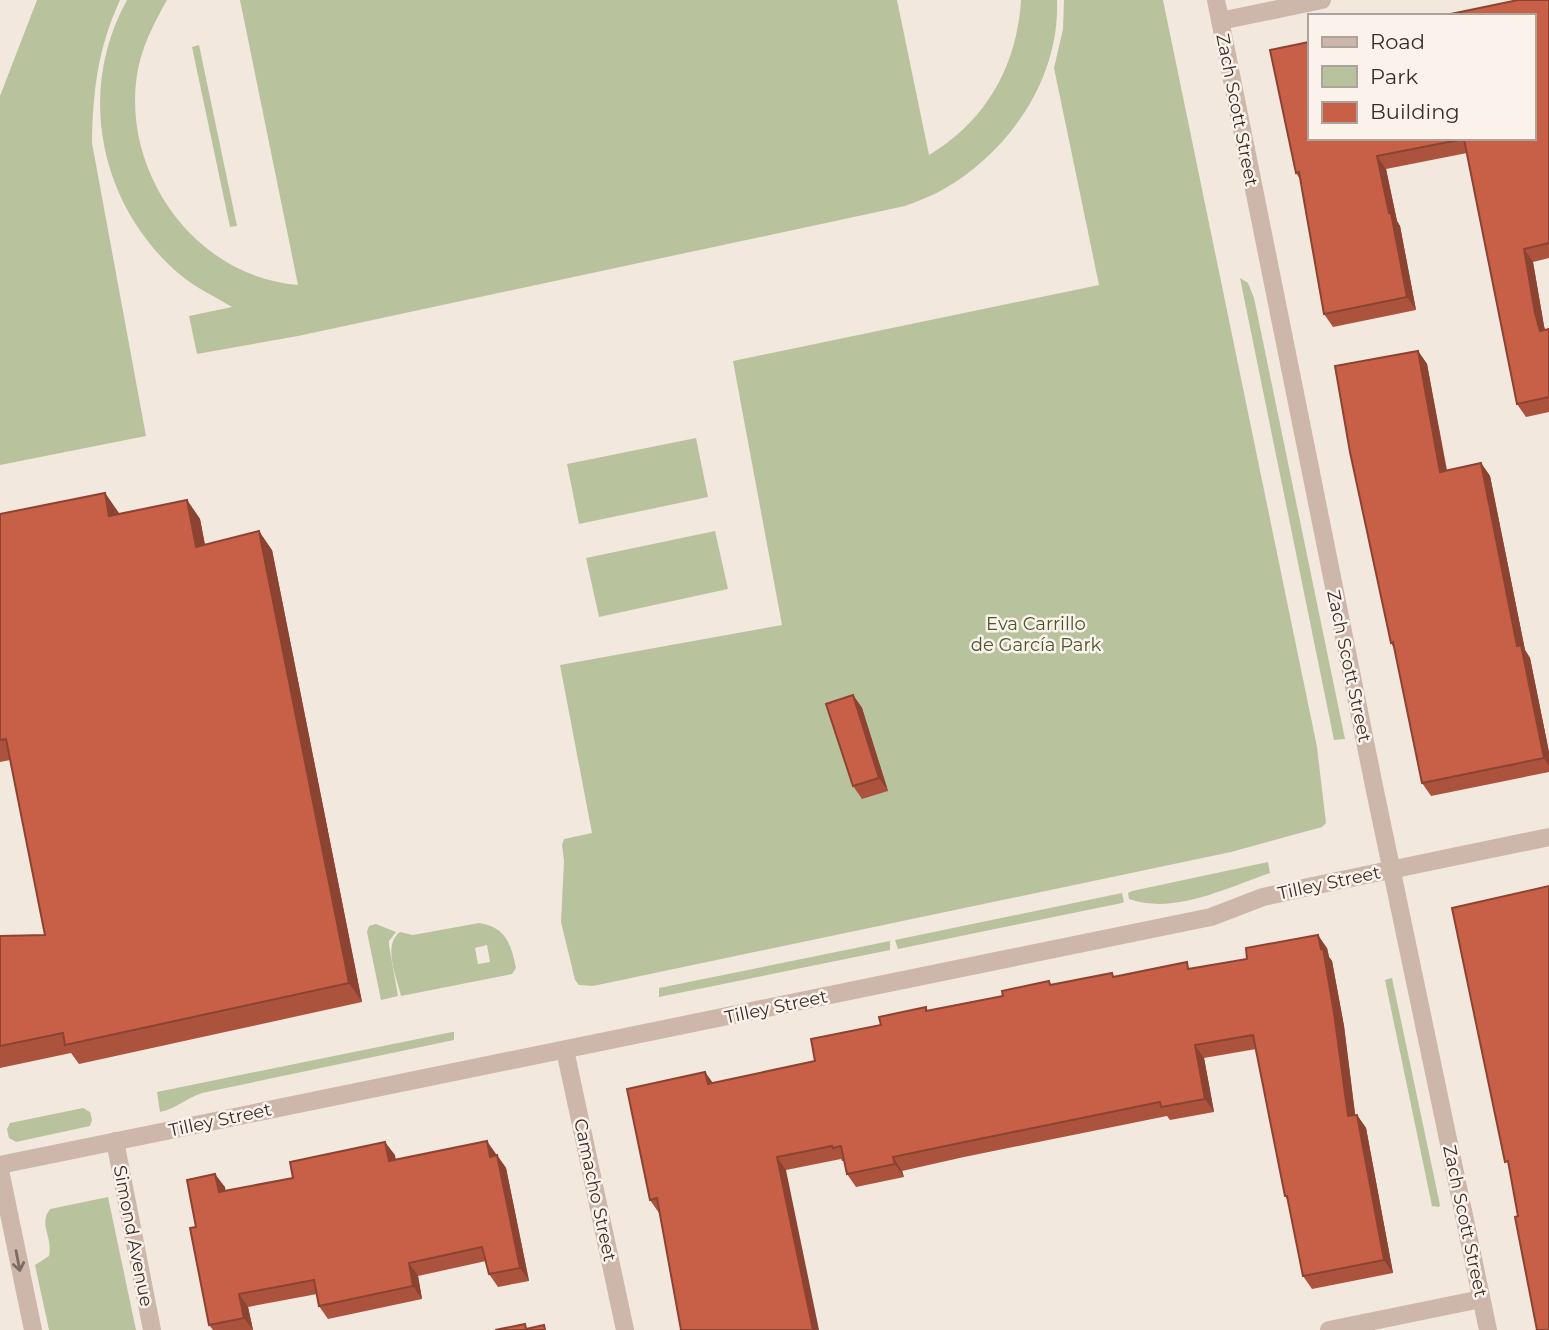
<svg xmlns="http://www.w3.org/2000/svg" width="1549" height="1330" viewBox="0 0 1549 1330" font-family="Montserrat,sans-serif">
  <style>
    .green { fill: #b8c39e; fill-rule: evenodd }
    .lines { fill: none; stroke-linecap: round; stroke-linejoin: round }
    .minor { stroke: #ccb7aa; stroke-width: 18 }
    .tertiary { stroke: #ccb7aa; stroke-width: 18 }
    .wall { fill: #ac533e }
    .shaded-wall { fill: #8c4332 }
    .building { fill: #c86048; stroke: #8c4332; stroke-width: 2 }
    .oneway { stroke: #7b6b63 }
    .labels { text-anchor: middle; stroke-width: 5; stroke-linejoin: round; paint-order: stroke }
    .street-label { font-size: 18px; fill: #392d29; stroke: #faf2eb }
    .park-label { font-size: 18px; fill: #4a582d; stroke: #faf2eb }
  </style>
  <rect width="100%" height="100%" fill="#f3e8de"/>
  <!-- green -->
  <g class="green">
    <path d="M37 0H120C98 48 93 90 92 143L146 436 0 465V96Z"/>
    <path d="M127 0H167C154 23 141 48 137 75 122 174 196 277 298 285L240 0H897L929 155C986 121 1017 66 1021 0H1057C1060 78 1010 151 944 189 932 196 918 201 905 206L298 336 197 354 189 316 232 307C214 296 194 287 178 273 100 205 76 92 127 0Z"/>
    <polygon points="1064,0 1163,0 1317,747 1326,823 1322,827 1231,852 593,986 579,985 575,980 561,922 564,861 562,845 564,839 592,833 560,665 782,625 733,361 1099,285 1054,68 1063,29"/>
    <polygon points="199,45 237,226 230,227 192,47"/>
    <polygon points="1240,278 1248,283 1254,298 1345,739 1334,740"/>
    <polygon points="696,438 708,497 579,524 567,464"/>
    <polygon points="715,531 728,589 599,617 586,558"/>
    <path d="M1268 862 1270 873C1226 888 1174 915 1129 899L1128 893 1132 891Z"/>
    <polygon points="1122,893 1124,902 1122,903 898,949 895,940"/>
    <path d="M479 923C506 927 511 944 516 968L512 974 401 996C397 978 382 945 400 932L413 935ZM487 945 490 962 478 964 475 948Z"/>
    <polygon points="376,924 396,932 389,941 389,945 398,996 381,1000 367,932 369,926"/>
    <polygon points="890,941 890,950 659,997 659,988"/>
    <polygon points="1392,978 1440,1205 1439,1207 1432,1206 1385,980"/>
    <path d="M452 1032H454V1040L202 1093C186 1098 176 1109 160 1112L157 1092Z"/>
    <polygon points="83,1108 90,1112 92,1120 90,1126 16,1142 9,1138 7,1129 10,1123"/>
    <path d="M108 1197 136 1330H49L35 1265 49 1256C53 1236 38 1225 50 1209Z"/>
  </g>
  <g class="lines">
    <!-- minor -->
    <g class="minor">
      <polyline points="1220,21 1322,0"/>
      <polyline points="565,1050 625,1330"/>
      <polyline points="1329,1330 1481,1299"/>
    </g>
    <!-- tertiary -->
    <g class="tertiary">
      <polyline points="1216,0 1374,786 1488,1330"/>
      <polyline points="115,1141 152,1330"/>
      <polyline points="0,1165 1211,917 1263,897 1308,887 1549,837"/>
      <polyline points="0,1170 33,1330"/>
    </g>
  </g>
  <!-- wall -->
  <g class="wall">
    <polygon points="1549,0 1549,258 1533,262 1544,326 1545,330 1549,329 1549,412 1526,417 1517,404 1467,153 1386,169 1397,221 1400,226 1416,310 1333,327 1324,314 1300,179 1296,173"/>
    <polygon points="1418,351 1427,364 1447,470 1481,463 1490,476 1525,650 1530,658 1549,752 1549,772 1431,796 1422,783 1394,648 1391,643"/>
    <polygon points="105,493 119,514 187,500 200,519 205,545 272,550 362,1002 79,1064 71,1053 0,1068 0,936 45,935 10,760 0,762 0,514"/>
    <polygon points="853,695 862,708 888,791 862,799 853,786"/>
    <polygon points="1327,948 1329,957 1332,961 1344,1026 1355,1115 1357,1115 1366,1128 1393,1273 1312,1289 1303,1276 1289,1202 1285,1196 1256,1049 1204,1058 1214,1112 1170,1120 1167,1116 964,1157 902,1171 904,1177 856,1187 847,1174 844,1161 842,1161 841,1159 786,1170 660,1213 659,1213 650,1200 705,1072 713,1083 815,1061 881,1025 926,1007 928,1011 1003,996 1115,977 1191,969"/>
    <polygon points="496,1154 506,1168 529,1281 498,1287 489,1274 486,1261 418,1276 422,1299 328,1319 319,1306 317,1294 248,1307 253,1330 213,1330 209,1325 196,1227 225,1187 225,1191 293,1178 395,1155 395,1159"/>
  </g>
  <!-- shaded-wall -->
  <g class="shaded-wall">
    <polygon points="1377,156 1386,169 1397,221 1400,226 1416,310 1407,297"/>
    <polygon points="1524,249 1533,262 1544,326 1549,344 1540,331 1535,313"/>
    <polygon points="1418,351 1427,364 1449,485 1440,472"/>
    <polygon points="1481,463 1490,476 1525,650 1530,658 1549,752 1549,766 1544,758 1517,646"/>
    <polygon points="105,493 119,513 123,535 109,516"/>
    <polygon points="187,500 200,519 209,566 196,547"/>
    <polygon points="259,531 272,550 362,1002 349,983"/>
    <polygon points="853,695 862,708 888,791 879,778"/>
    <polygon points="1318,935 1327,948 1329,957 1332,961 1344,1026 1357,1129 1348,1116"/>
    <polygon points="1195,1045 1204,1058 1214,1112 1205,1099"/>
    <polygon points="705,1072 714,1085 708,1084"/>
    <polygon points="1357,1115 1366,1128 1393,1273 1384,1260"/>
    <polygon points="487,1141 496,1154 499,1170 490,1157"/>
    <polygon points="385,1142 395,1155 398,1174 389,1161"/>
    <polygon points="497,1155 506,1168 529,1281 520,1268"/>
    <polygon points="777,1157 786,1170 819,1330 813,1330"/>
    <polygon points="893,1157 902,1171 904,1177 895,1164"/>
    <polygon points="215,1174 225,1187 228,1205 219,1192"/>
    <polygon points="409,1263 418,1276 422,1299 413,1286"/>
    <polygon points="239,1294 248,1307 253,1330 244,1318"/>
  </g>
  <!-- building -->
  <g class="building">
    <polygon points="1518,0 1549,0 1549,243 1524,249 1535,313 1540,331 1549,329 1549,397 1517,404 1464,139 1377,156 1389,213 1391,213 1407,297 1324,314 1299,172 1296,173 1270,50 1309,42 1309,138 1533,138 1533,16 1441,16"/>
    <polygon points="1418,351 1440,472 1481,463 1517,646 1521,645 1544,758 1422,783 1393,642 1391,643 1350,452 1335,366"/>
    <polygon points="105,493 109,516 187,500 196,547 259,531 349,983 65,1045 63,1033 0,1046 0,936 45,935 6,739 0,740 0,514"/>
    <polygon points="853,695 879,778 853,786 826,704"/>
    <polygon points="1549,886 1549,1330 1537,1330 1515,1217 1518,1216 1508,1161 1505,1162 1452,908"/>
    <polygon points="1318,935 1321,949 1323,948 1334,1013 1348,1116 1357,1115 1384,1260 1303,1276 1287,1196 1285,1196 1253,1035 1195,1045 1205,1099 1161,1107 1160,1102 955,1144 893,1157 895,1164 847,1174 841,1146 833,1148 832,1146 777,1157 813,1330 681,1330 657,1198 650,1200 627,1089 705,1072 708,1084 815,1061 811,1039 881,1025 879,1017 926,1007 926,1011 1003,996 1002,991 1049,981 1050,985 1112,973 1113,977 1187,962 1188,969 1247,959 1246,948"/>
    <polygon points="487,1141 490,1157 497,1155 520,1268 489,1274 482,1247 409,1263 413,1286 319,1306 314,1280 239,1294 244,1318 209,1325 190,1228 196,1227 187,1180 215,1174 219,1192 293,1178 290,1162 385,1142 389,1161"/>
    <polygon points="525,1324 526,1329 544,1325 545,1330 495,1330"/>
  </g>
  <!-- one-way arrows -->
  <defs><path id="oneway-shaft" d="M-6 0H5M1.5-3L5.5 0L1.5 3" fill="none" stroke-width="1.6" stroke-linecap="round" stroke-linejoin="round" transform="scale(1.75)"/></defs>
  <use class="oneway" href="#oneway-shaft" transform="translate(18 1261) rotate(79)"/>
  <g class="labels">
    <!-- street labels -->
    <g class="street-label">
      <text transform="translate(1237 110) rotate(79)" y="6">Zach Scott Street</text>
      <text transform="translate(1349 666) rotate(78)" y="6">Zach Scott Street</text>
      <text transform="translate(1329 883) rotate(-12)" y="6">Tilley Street</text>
      <text transform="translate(776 1007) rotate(-12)" y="6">Tilley Street</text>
      <text transform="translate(220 1120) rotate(-12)" y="6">Tilley Street</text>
      <text transform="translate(595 1190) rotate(78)" y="6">Camacho Street</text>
      <text transform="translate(1465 1221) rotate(78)" y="6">Zach Scott Street</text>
      <text transform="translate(133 1236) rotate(79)" y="6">Simond Avenue</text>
    </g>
    <!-- park labels -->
    <g class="park-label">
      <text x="1036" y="630">Eva Carrillo<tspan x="1036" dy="21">de García Park</tspan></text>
    </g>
  </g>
  <!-- legend -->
  <rect x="1308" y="14" width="228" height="126" fill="#faf2eb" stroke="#ada39d" stroke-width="2"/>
  <rect x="1322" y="37" width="35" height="10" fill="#ccb7aa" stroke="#ada39d" stroke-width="2"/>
  <text x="1370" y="49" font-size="21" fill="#392d29">Road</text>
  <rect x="1322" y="66" width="35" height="21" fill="#b8c39e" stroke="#ada39d" stroke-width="2"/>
  <text x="1370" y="84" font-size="21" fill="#392d29">Park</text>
  <rect x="1322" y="102" width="35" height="21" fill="#c86048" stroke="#ada39d" stroke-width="2"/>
  <text x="1370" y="119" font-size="21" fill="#392d29">Building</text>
</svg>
